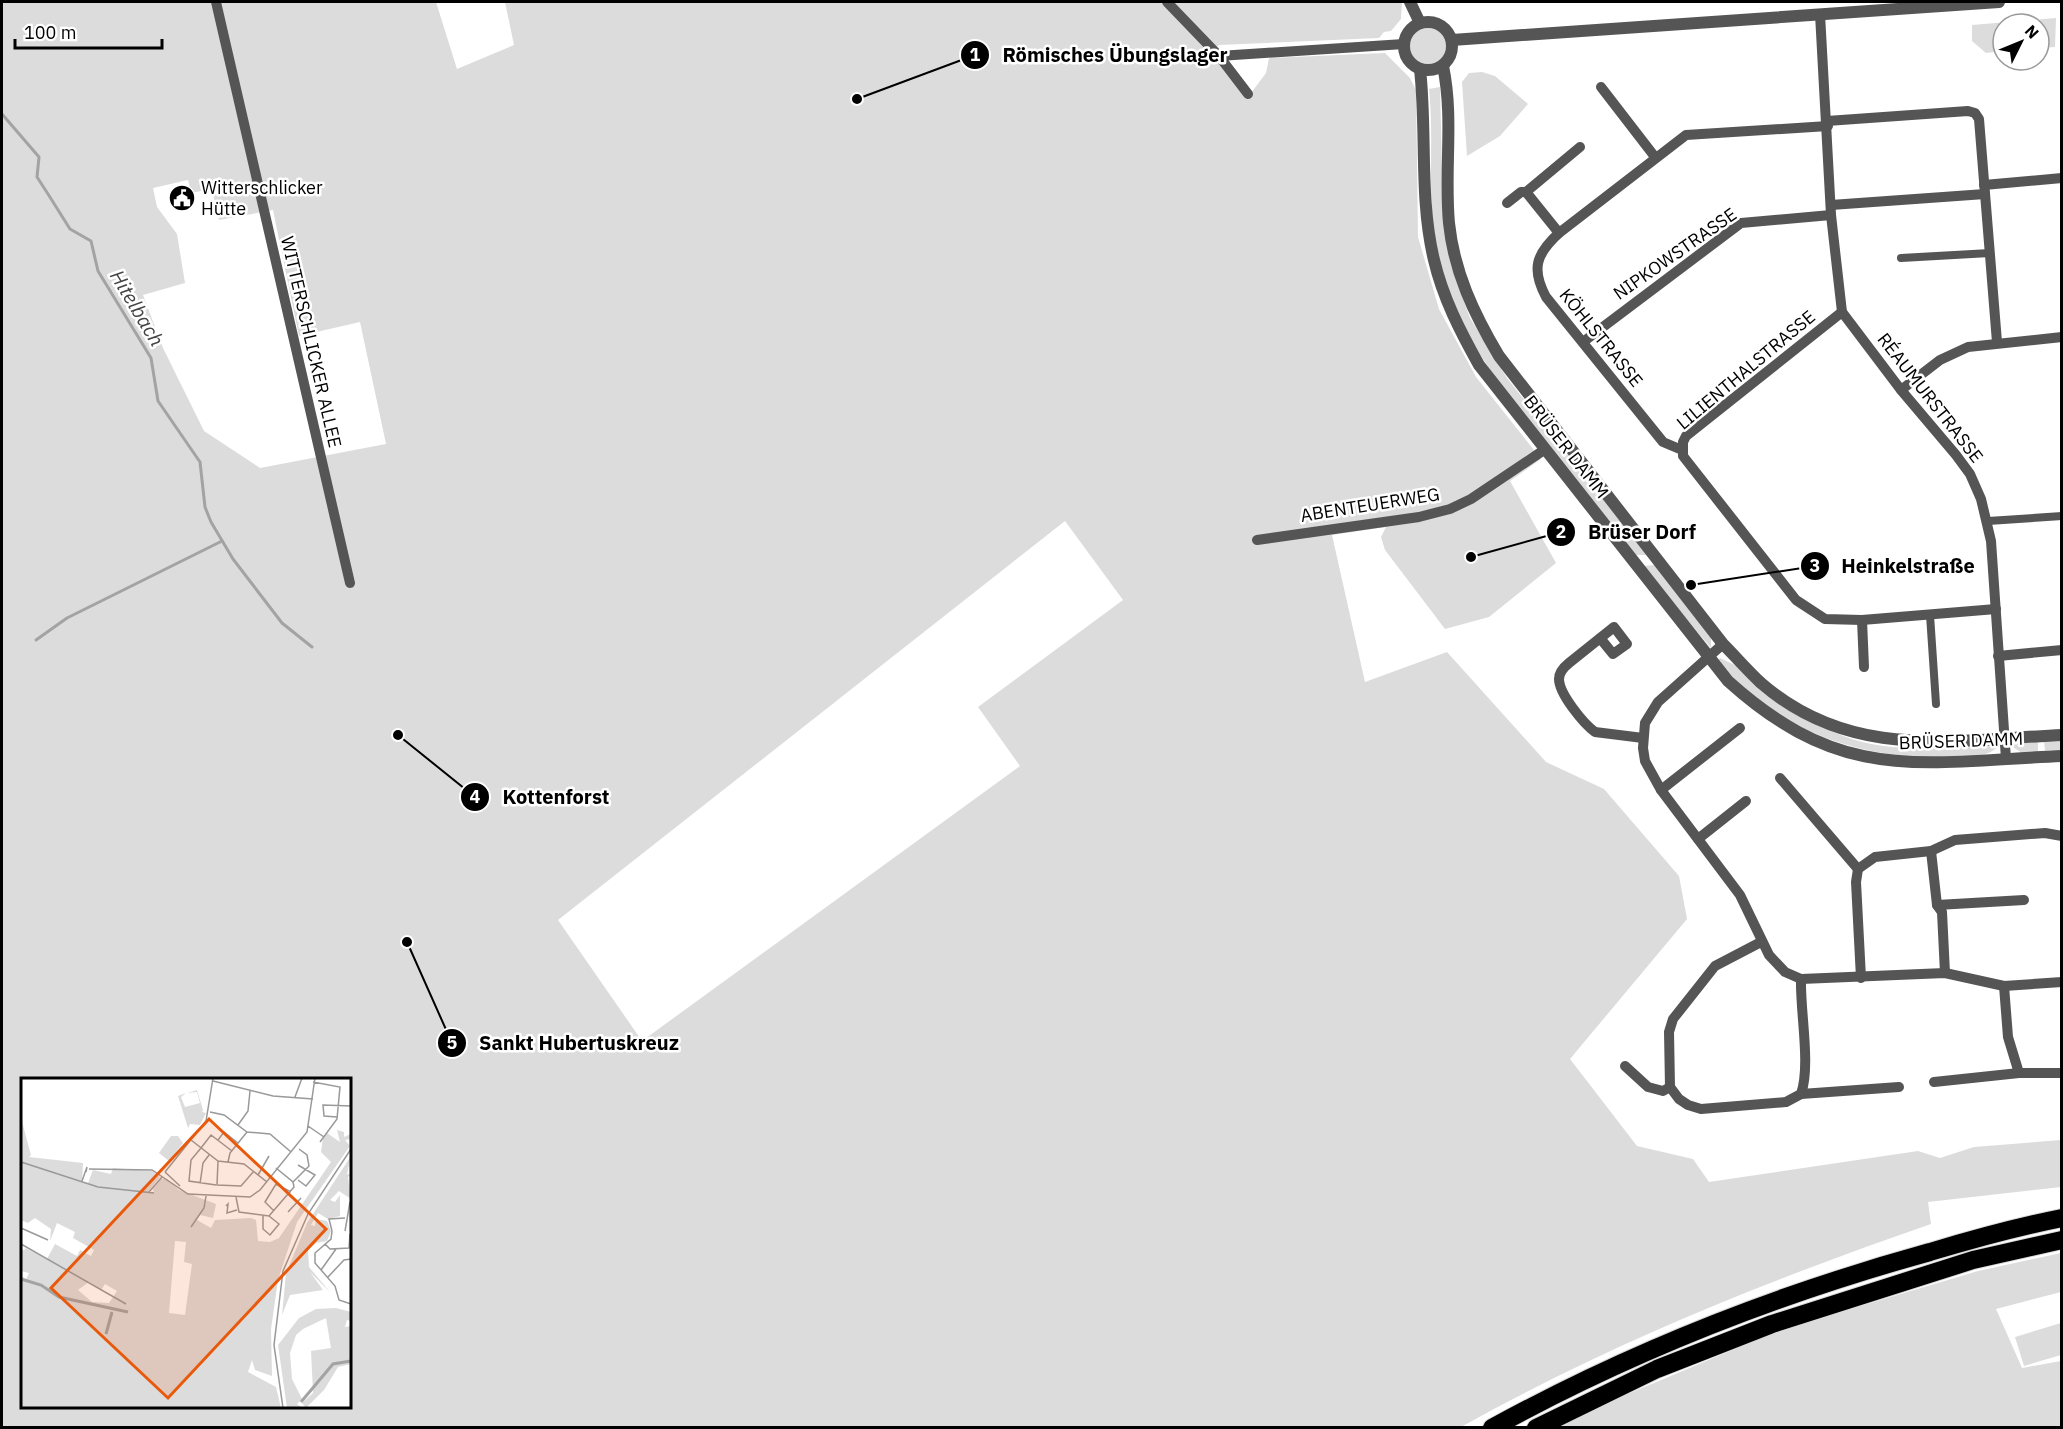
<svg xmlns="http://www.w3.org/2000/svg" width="2063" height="1429" viewBox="0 0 2063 1429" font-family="'IBM Plex Sans',sans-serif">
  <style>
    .green { fill: #dcdcdc; fill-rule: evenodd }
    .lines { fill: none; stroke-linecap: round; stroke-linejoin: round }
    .stream { stroke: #a3a3a3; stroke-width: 3 }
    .motorway-casing { stroke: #dbdbdb; stroke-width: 20 }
    .pedestrian { stroke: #555; stroke-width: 8 }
    .minor { stroke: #555; stroke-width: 10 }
    .tertiary { stroke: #555; stroke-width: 12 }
    .motorway { stroke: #000; stroke-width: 18 }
    .labels { text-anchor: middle; stroke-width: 5; stroke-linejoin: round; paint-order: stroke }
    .poi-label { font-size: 18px; fill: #000; stroke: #fff; text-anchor: start }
    .street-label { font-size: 18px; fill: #000; stroke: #fff }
    .water-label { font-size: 20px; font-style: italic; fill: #444; stroke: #fff }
    .inset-river { fill: none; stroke: #a3a3a3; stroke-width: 3 }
    .inset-road { fill: none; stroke: #999; stroke-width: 1.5 }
    .view { fill: #e8590c; fill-opacity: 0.15; stroke: #e8590c; stroke-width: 3 }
    .inset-edge { fill: none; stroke: #000; stroke-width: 3 }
    .leader { fill: none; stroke: #000; stroke-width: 2 }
    .callout-dot { fill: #000; stroke: #fff; stroke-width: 2 }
    .mark-label { font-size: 18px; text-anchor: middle; font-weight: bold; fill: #fff }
    .callout-label { font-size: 20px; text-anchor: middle; font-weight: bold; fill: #000; stroke: #fff; stroke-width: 5; stroke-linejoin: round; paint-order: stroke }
  </style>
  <rect width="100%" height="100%" fill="#fff"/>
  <!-- green -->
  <g class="green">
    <path d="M2 2H436L457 69 514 45 505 2H1402L1401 19 1391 31 1384 32 1379 38 1219 45 1210 52 1251 93 1266 73 1269 58 1385 53 1410 78 1416 90 1418 237 1439 309 1476 377 1541 459 1510 481 1556 563 1489 617 1445 629 1385 550 1381 537 1386 527 1332 535 1365 682 1447 652 1546 762 1604 789 1679 876 1687 919 1570 1059 1637 1146 1693 1159 1709 1182 1918 1151 1940 1158 1974 1147 2061 1140V1187L1928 1202 1931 1224C1767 1281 1613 1342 1461 1427L2 1428ZM188 180 191 193 212 189 219 220 273 210 299 336 360 322 386 444 260 468 204 431 163 348 143 295 185 283 177 234 157 207 153 188ZM1065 521 1123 600 978 707 1020 766 642 1041 558 920ZM22 1080H350V1406H22Z"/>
    <polygon points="2056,18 2055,47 2039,48 2039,24 2003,24 2003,51 1986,53 1972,41 1972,25"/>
    <circle cx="1428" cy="46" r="18"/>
    <polygon points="1482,72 1495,76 1528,104 1500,136 1467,156 1462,82 1469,73"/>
    <path d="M1440 87 1442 168 1454 274 1470 318 1507 378 1647 555H1634C1605 518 1575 481 1546 444 1501 388 1458 333 1439 261 1425 206 1435 146 1429 89Z"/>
    <polygon points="1655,565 1711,637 1711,648 1642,566"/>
    <path d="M1720 658 1737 666C1767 686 1800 714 1832 731 1881 756 1944 747 1997 744L1998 747C1984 759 1963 757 1945 757 1860 760 1772 729 1718 660Z"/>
    <polygon points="2061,740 2061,750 2045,751 2044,741"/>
    <polygon points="2038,741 2038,753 2022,753 2013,747 2014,743"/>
    <polygon points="2061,1253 2061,1292 1996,1309 2022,1368 2061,1361 2061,1427 1547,1428 1780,1330 1978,1271"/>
    <polygon points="2061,1323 2061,1355 2024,1366 2015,1337"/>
  </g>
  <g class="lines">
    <!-- stream -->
    <g class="stream">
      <polyline points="2,114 39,157 37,177 48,194 70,229 91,241 98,271 151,358 158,401 200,462 205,507 211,522 233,559 282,623 312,647"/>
      <polyline points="36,640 67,618 222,541"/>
    </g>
    <defs>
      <g id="motorway">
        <path d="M1492 1428C1630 1352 1778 1294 1930 1252 1973 1239 2017 1227 2062 1218"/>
        <polyline points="1536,1428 1657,1369 1772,1324 1973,1260 2062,1240"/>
      </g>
    </defs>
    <!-- motorway casing -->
    <use href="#motorway" class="motorway-casing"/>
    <!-- pedestrian -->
    <g class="pedestrian">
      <polyline points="1901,258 1990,253"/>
      <polyline points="1988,521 2062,516"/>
      <polyline points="1930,615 1936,704"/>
    </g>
    <!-- minor -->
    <g class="minor">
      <polyline points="216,2 350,583"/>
      <polyline points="1167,2 1219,56 1248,94"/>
      <polyline points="1820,14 1831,215 1842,312 1901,390 1956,455 1970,474 1981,499 1991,541 2006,759"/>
      <polyline points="1219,56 1404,44"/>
      <polyline points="1601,87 1655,157"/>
      <polyline points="1827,121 1968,111 1975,113 1979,119 1997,342"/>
      <polyline points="1984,185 2062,178"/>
      <polyline points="1526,192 1580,147"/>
      <polyline points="1507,203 1521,192 1526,192 1559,233"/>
      <polyline points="1831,205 1985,194"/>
      <polyline points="1842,312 1686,436 1683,442 1683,456 1796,600 1825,619 1862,620 1996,609"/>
      <polyline points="1583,342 1741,223 1831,215"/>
      <polyline points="1901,390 1940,360 1968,347 2062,337"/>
      <path d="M1682 450 1663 442 1546 297C1531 269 1536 254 1559 233L1686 135 1828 126"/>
      <polyline points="1257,540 1419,517 1450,509 1471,499 1544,450"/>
      <polyline points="1862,620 1864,667"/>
      <path d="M1600 638 1613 654 1627 644 1614 627 1569 663C1564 667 1559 673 1559 679 1559 694 1584 724 1595 732L1643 738"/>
      <polyline points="1723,644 1658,702 1645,723 1643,748 1645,761 1661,790 1740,895 1769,955 1785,972 1801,979 1945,973 2004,986 2062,982"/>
      <polyline points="1998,656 2062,650"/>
      <polyline points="1780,778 1858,869"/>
      <polyline points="1661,790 1740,728"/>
      <polyline points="1698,839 1746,801"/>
      <polyline points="1931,851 1937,905 1942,912 1945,973"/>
      <polyline points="1937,905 2024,900"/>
      <path d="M1761 942 1715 966 1673 1019 1669 1032 1670 1087 1679 1099 1688 1105 1701 1109 1786 1102 1801 1094C1811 1065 1800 1012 1801 979"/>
      <polyline points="1861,978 1856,882 1858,869 1875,857 1931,851 1955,840 2045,833 2062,836"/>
      <polyline points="2004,986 2008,1037 2019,1073"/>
      <polyline points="1625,1066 1648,1087 1663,1091 1670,1087"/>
      <polyline points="1934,1082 2019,1073 2062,1073"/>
      <polyline points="1801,1094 1899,1087"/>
    </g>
    <!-- tertiary -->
    <g class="tertiary">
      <polyline points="1410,2 1420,23"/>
      <circle cx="1428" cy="46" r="24"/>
      <polyline points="1452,40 1999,2"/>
      <path d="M1443 66C1454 118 1444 170 1449 223 1454 272 1474 314 1499 356L1723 644C1736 657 1748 671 1761 683 1851 761 1953 740 2062 735"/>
      <path d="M1420 69C1427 132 1419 198 1434 260 1443 298 1460 331 1479 365L1728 681C1843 785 1921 762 2062 756"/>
    </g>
    <!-- motorway -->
    <use href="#motorway" class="motorway"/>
  </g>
  <!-- icons -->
  <defs>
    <symbol id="civic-disc" viewBox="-11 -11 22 22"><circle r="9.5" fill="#000" stroke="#fff"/><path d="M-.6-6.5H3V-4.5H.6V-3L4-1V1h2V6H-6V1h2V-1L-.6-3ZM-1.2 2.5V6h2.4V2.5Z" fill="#fff"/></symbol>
  </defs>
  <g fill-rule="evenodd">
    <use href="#civic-disc" x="167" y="183" width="30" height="30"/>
  </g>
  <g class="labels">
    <!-- poi labels -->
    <g class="poi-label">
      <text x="201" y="194">Witterschlicker<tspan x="201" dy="21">Hütte</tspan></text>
    </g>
    <!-- street labels -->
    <g class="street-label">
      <text transform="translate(1675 254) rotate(-35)" y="6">NIPKOWSTRASSE</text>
      <text transform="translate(1601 338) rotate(51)" y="6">KÖHLSTRASSE</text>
      <text transform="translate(311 342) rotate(77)" y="6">WITTERSCHLICKER ALLEE</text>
      <text transform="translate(1746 370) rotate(-40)" y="6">LILIENTHALSTRASSE</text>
      <text transform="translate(1930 398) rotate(52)" y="6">RÉAUMURSTRASSE</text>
      <text transform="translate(1566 447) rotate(52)" y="6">BRÜSER DAMM</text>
      <text transform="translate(1370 505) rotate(-9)" y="6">ABENTEUERWEG</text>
      <text transform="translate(1961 741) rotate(-2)" y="6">BRÜSER DAMM</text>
    </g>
    <!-- water labels -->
    <g class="water-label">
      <text transform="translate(137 308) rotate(59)" y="7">Hitelbach</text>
    </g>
  </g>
  <!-- overview -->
  <g transform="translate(21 1078)">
    <rect width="330" height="330" fill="#fff"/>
    <path d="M176 12 182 32 181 34 185 35 179 47 169 46 167 50 157 18 165 15 160 19 164 29 179 25 176 14 166 15ZM0 40 10 77 8 79 62 85 61 104 67 105 72 92 90 96 92 90 131 93 139 99 127 114 133 115 132 111 140 101H146L158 112 195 126 192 140 179 137 176 142 190 150 194 142 230 140 235 142 237 163 249 164 258 160 310 84 300 74 302 60 306 55 319 64 316 52 323 54V59L330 56V61L324 62 329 68 276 144 257 202 250 251 251 298 234 292 231 282 227 294 255 309 260 330H0V198L5 201 8 195 0 193V168L3 173 4 170 26 181 34 166 56 178 59 172 70 178 73 172 52 160 54 154 36 145 29 163 30 151 14 140 7 145 0 142ZM154 163 165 164 163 184 171 186 164 237 148 235ZM68 204 80 212 84 206 96 213 88 225 71 224 57 212ZM150 58H157L162 65 148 83 138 75ZM330 78 326 96 330 97 327 99 330 121 318 113 309 122 314 124 319 117V138L307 141 297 135 290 147 294 148 295 141 306 143 310 153 306 163 295 165 287 172 288 189 310 215 289 194 302 212 269 217 261 237 265 195 286 145ZM315 230 330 234V243L326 242 324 249 330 248V286L317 289 303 312 285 330 281 325 292 315 290 273 310 270 305 240 282 251 275 257 269 275 271 301 281 321 276 326 281 330H266L257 267 278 240 295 231Z" fill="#dcdcdc" fill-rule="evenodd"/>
    <path class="inset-river" d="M0 201 20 207 38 219 107 234M85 256 91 234M280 324 312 286 330 283"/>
    <path class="inset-road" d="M192 3 252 18 292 21M292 4 319 9 316 41 299 64M274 19 281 0M189 34 203 37 226 54 249 56 270 74M316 39 303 38 302 27 330 28M217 47 227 33 229 13M287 48 303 59M170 62 197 83 223 86 246 104M197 62 203 54 217 65M180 70 170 82 168 103 195 107M180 70 190 57 211 73M197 83 196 107 220 108 233 93M0 84 77 109 133 115M207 84 209 75 226 54M277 87 294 97 285 108 277 102M68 91 131 92 167 116 229 119 239 112 286 54 294 0M144 94 159 108M144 94 185 43 192 0M237 97 248 78M61 103 66 89 65 94M272 104 288 88 286 77 278 71M179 106 182 85 188 77M128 114 141 99M215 119 218 134 248 138 273 109 272 104 255 90M205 128 207 126 206 135 216 132M253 133 244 124 255 106 270 114M267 134 280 120M242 138V151L249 157 258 146 248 138M170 149 183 130 185 118M0 150 27 162M311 153 310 161 294 175V185L314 208 318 222 330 226M311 153 308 141 324 140M324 153 329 124M0 166 105 226M304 166 309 171 328 170 329 156M300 192 315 171M307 199 323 182 330 181M262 330 253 267 262 193 287 136 330 71"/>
    <path class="view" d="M188 41 305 151 147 320 30 210Z"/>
    <rect width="330" height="330" class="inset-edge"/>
  </g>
  <!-- callouts -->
  <path class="leader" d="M857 99L975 55M1471 557L1561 532M1691 585L1815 566M398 735L475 797M407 942L452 1043"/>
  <g class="callout-dot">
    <circle cx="857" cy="99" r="6"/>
    <circle cx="1471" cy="557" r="6"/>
    <circle cx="1691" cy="585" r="6"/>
    <circle cx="398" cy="735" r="6"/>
    <circle cx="407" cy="942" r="6"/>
    <circle cx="975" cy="55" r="15"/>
    <circle cx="1561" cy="532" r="15"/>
    <circle cx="1815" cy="566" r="15"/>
    <circle cx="475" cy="797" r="15"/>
    <circle cx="452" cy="1043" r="15"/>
  </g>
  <g class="mark-label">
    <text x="975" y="61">1</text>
    <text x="1561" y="538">2</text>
    <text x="1815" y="572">3</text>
    <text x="475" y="803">4</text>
    <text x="452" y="1049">5</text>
  </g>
  <g class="callout-label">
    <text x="1115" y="62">Römisches Übungslager</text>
    <text x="1642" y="539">Brüser Dorf</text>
    <text x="1908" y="573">Heinkelstraße</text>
    <text x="556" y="804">Kottenforst</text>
    <text x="579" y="1050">Sankt Hubertuskreuz</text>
  </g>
  <!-- border -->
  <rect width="2063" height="1429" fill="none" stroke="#000000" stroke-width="6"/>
  <!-- north arrow -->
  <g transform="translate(2021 42) rotate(47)"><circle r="28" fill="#ffffff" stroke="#999999" stroke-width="1.5"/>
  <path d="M0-4.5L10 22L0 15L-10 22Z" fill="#000000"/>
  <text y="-9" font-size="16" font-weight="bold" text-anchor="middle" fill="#000000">N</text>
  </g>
  <!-- scale -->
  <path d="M15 39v9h147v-9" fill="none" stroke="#000000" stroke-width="3"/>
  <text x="24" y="39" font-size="18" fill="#000000" stroke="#ffffff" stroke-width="4.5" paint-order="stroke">100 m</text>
</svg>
